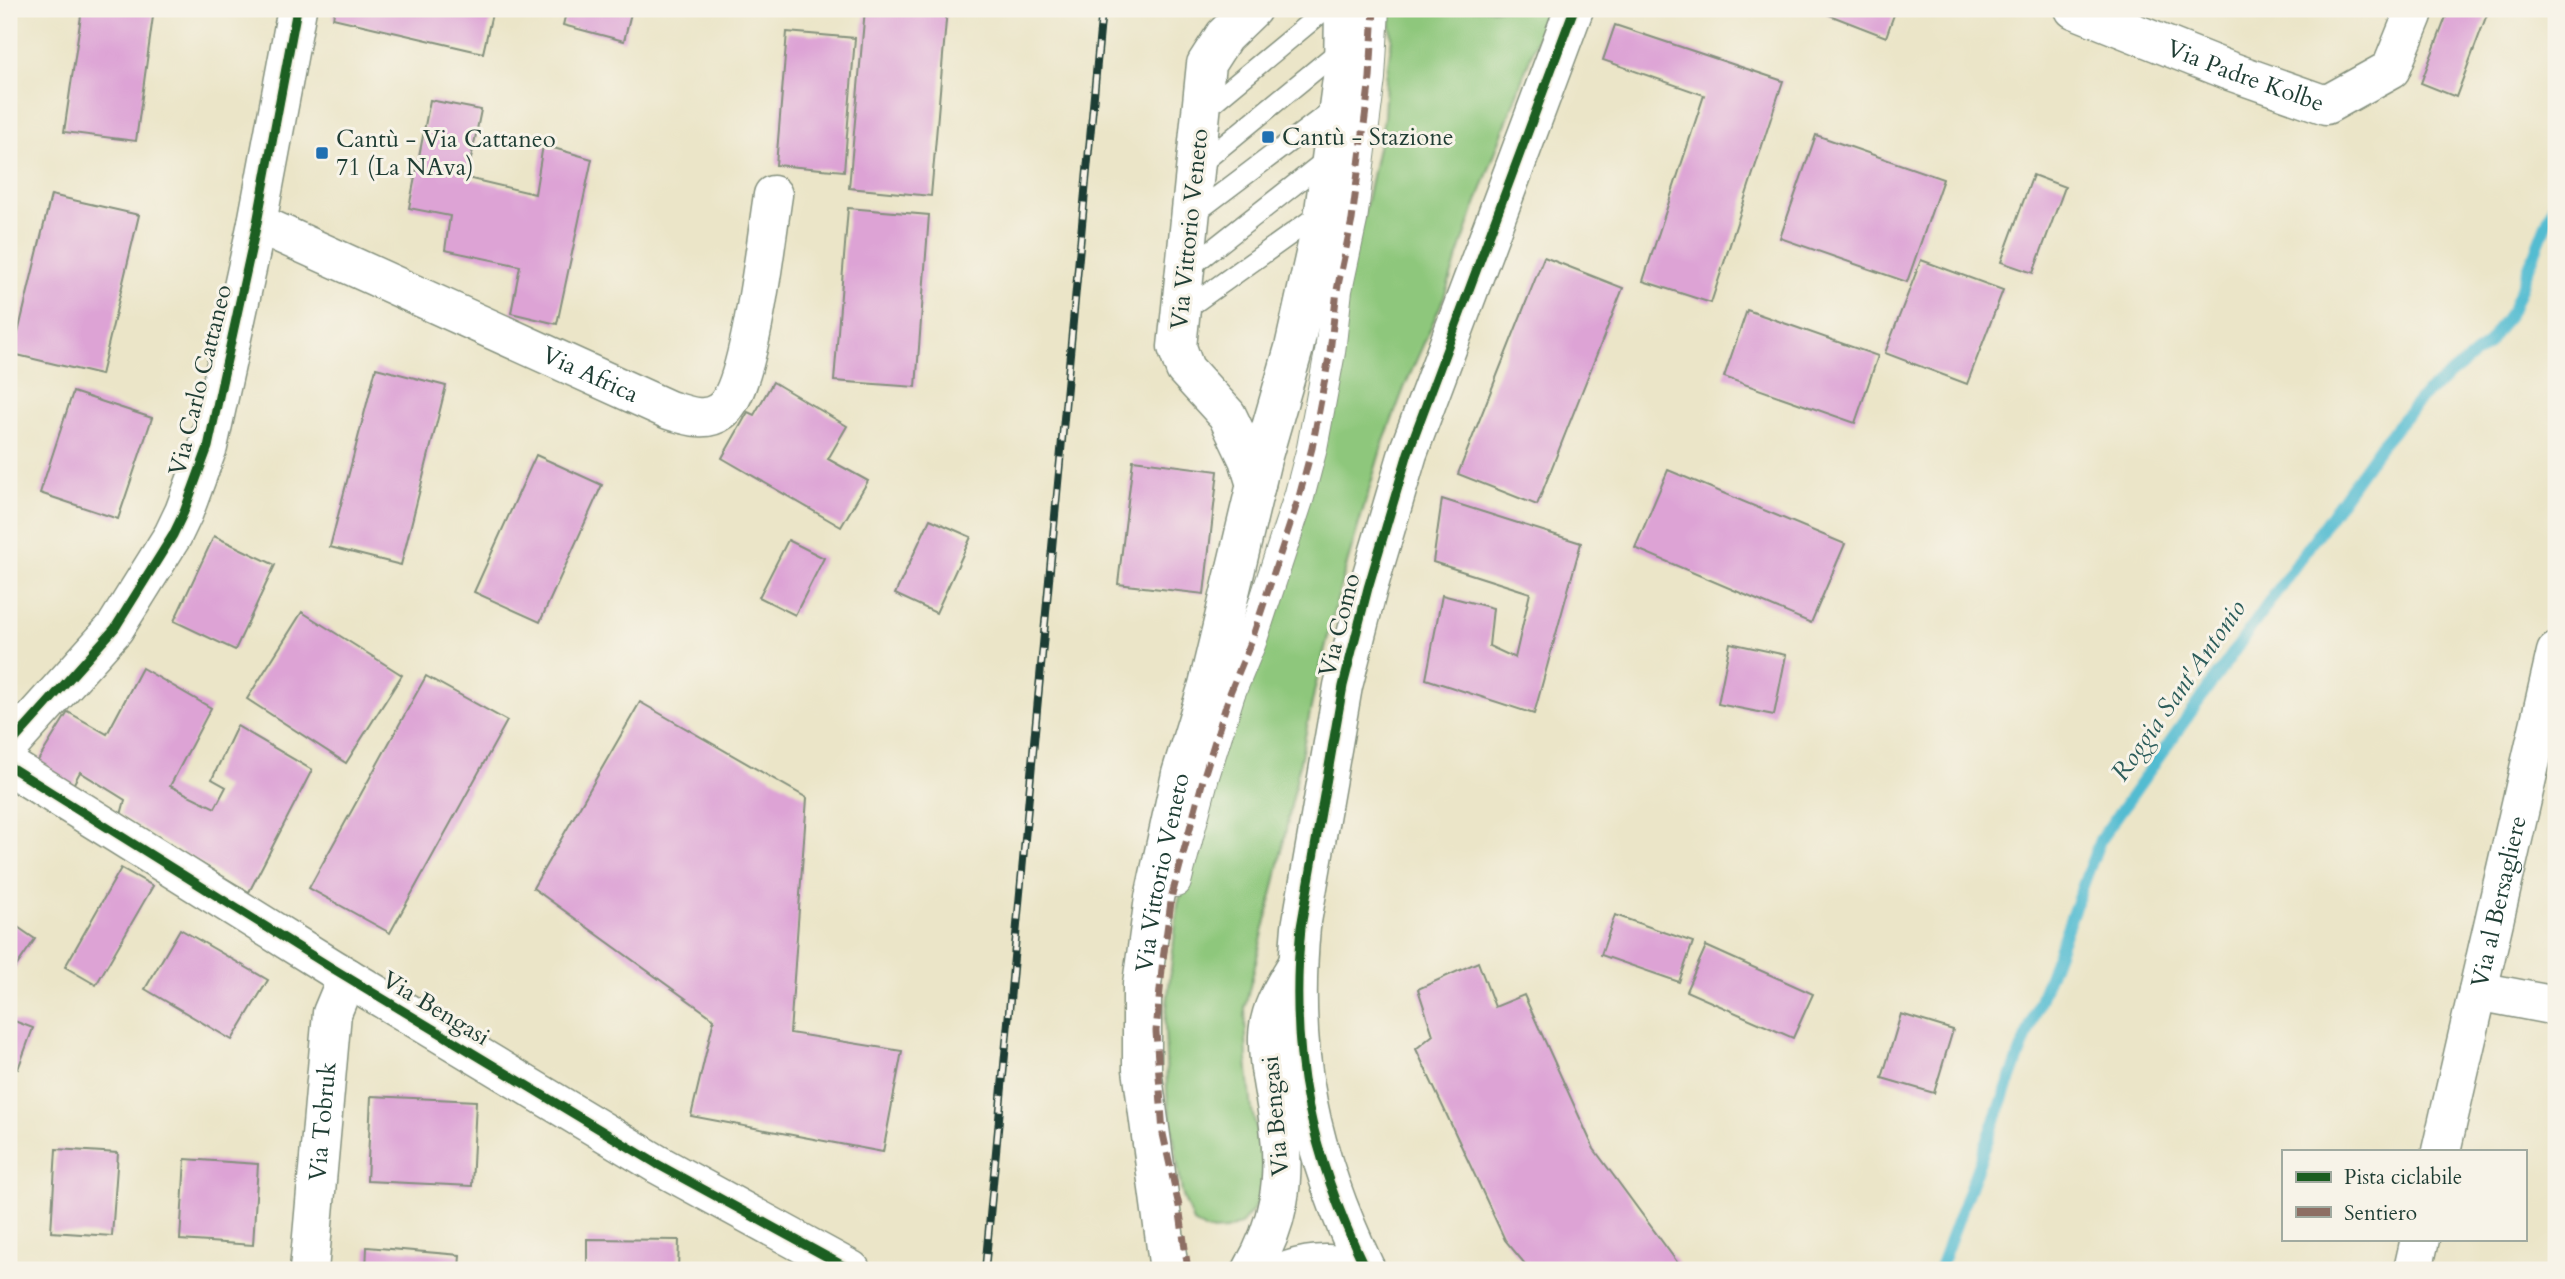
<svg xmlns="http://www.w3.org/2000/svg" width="2565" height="1279" viewBox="0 0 2565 1279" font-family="Cardo,serif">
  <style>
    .green { fill: #8ec77b; stroke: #568258; stroke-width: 2 }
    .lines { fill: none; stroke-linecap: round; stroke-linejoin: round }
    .stream { stroke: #53bcd1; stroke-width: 12 }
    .building { fill: #dda3d5 }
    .service-casing { stroke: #85917e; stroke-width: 22 }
    .pedestrian-casing { stroke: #85917e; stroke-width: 32 }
    .minor-casing { stroke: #85917e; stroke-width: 41 }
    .tertiary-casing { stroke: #85917e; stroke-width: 41 }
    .service { stroke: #fff; stroke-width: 19 }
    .pedestrian { stroke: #fff; stroke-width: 30 }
    .minor { stroke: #fff; stroke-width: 38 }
    .tertiary { stroke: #fff; stroke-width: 38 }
    .rail-casing { stroke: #1f3d34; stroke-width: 8 }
    .rail { stroke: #f7f3e8; stroke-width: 5; stroke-dasharray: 16; stroke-linecap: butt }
    .quiet { stroke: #8d6e63; stroke-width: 7; stroke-dasharray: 14 7; stroke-linecap: butt }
    .cycleway-casing { stroke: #f7f3e8; stroke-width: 13 }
    .cycleway { stroke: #1b5e20; stroke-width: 9 }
    .poi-dot { fill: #1f6fb2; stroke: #f7f3e8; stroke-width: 2.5 }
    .labels { text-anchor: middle; stroke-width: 6; stroke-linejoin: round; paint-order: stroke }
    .street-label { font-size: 24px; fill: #1f3d34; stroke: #f7f3e8 }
    .poi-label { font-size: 24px; fill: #1f3d34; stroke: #f7f3e8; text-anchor: start }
    .water-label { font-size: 26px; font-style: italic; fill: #2c5d5b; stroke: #f7f3e8 }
  </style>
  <rect width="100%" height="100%" fill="#f7f3e8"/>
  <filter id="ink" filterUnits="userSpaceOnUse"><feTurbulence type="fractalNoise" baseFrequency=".0143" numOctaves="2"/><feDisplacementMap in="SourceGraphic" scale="14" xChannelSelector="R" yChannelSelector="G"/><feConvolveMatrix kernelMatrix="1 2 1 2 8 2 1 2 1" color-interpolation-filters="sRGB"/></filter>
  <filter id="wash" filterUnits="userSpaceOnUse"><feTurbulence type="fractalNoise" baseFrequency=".00686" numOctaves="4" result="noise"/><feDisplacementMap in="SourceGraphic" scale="28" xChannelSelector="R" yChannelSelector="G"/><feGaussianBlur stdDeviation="1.57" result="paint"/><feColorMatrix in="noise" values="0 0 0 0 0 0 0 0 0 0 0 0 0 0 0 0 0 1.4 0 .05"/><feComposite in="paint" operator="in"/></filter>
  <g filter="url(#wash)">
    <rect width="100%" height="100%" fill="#ebe5c8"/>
    <!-- green -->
    <polygon class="green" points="1389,9 1548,9 1471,218 1443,300 1405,386 1382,446 1342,581 1315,688 1276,879 1245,1007 1247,1060 1252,1111 1264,1158 1263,1192 1254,1209 1241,1224 1226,1230 1208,1231 1193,1222 1182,1193 1167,1094 1165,1024 1178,904 1364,215 1384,118 1386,79 1392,38"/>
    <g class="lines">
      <!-- stream -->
      <polyline class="stream" points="1939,1270 2100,840 2381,445 2422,397 2487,345 2513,308 2556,199"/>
    </g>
    <g id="blocks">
      <!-- building -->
      <g class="building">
        <polygon points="82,9 154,9 136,141 64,132"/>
        <polygon points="335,9 493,9 483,53 333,18"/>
        <polygon points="567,9 632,9 624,41 563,25"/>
        <polygon points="865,9 947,9 931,196 849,188"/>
        <polygon points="1814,9 1896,9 1886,37"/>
        <polygon points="2247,9 2270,9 2267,17"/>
        <polygon points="2449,9 2489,9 2456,97 2421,83"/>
        <polygon points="1615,25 1783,81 1711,303 1643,281 1704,95 1603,60"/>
        <polygon points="787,32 855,38 844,171 776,165"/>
        <polygon points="430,100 481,110 467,178 535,194 543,145 592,159 557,324 511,313 520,266 445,250 450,216 409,208"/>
        <polygon points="1816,135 1943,179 1907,282 1780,238"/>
        <polygon points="2033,175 2065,187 2033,273 2001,262"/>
        <polygon points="51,195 139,215 101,375 13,354"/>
        <polygon points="848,208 929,215 916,387 834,381"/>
        <polygon points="1544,257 1623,288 1537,505 1458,474"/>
        <polygon points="1921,260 2003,290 1967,384 1885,353"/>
        <polygon points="1747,310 1878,356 1855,423 1724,377"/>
        <polygon points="376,368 446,386 401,565 330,547"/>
        <polygon points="773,382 847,426 828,459 868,481 841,527 722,458 748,412 754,415"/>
        <polygon points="73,392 152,418 118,519 40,493"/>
        <polygon points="536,455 602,485 540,622 474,592"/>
        <polygon points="1133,460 1218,471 1204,594 1118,584"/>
        <polygon points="1668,470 1845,544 1811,623 1635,548"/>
        <polygon points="1442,499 1581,543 1534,714 1426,679 1442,595 1493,608 1489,646 1515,658 1530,593 1433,562"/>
        <polygon points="930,519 971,537 936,613 895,594"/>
        <polygon points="214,536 275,565 235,650 174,621"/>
        <polygon points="788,540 824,558 795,615 759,597"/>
        <polygon points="302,612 402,675 346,763 247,699"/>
        <polygon points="1730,643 1786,655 1774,715 1718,704"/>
        <polygon points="142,668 211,708 170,786 215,808 226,787 212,779 237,726 312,770 249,892 121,815 125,800 80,772 72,787 34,767 68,712 107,734"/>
        <polygon points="426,676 507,721 390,933 309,888"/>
        <polygon points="640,702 807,798 790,1033 902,1051 883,1152 691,1116 714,1019 533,888"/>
        <polygon points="121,868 153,886 96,985 65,967"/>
        <polygon points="1615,915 1693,942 1679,982 1601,955"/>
        <polygon points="9,921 35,939 9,977"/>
        <polygon points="180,929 268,980 232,1040 145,989"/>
        <polygon points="1706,946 1813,994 1793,1038 1686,991"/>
        <polygon points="1478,962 1495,1007 1524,995 1594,1149 1683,1270 1530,1270 1505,1240 1416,1049 1433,1035 1418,989"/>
        <polygon points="1901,1014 1953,1030 1934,1093 1882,1078"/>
        <polygon points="9,1019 33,1028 18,1069 9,1065"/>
        <polygon points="371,1096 476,1101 472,1186 367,1181"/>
        <polygon points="56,1149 118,1153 112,1236 51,1232"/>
        <polygon points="185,1159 258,1164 253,1245 180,1240"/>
        <polygon points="587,1239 679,1240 678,1270 587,1270"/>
        <polygon points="367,1247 460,1255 459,1270 366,1270"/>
      </g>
    </g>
  </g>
  <g filter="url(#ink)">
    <use href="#blocks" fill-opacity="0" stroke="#85917e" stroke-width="2"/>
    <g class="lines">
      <defs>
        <g id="service">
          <polyline points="1203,111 1326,9"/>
          <polyline points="1196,168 1336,53"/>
          <polyline points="1190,217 1329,112"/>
          <polyline points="1185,271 1322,163"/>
          <polyline points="1182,312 1315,217 1316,208"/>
        </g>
        <polyline id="pedestrian" points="1176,882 1204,776 1230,693 1251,642 1299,497 1312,448 1330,352 1337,290 1352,220 1370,78 1374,9"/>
        <g id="minor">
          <polyline points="1252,9 1224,36 1206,64 1177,347 1185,369 1227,415 1248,459 1256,485"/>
          <path id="s1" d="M2074 9 2227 70 2326 105 2391 69 2413 15 2411 9"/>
          <path id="s2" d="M257 223 669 410C686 415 705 423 721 411 751 389 766 238 773 195"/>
          <polyline points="9,766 332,968 657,1164 851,1270"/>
          <polyline points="2478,991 2556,1006"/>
          <path id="s3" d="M2441 1151 2556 652"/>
          <path id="s4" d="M309 1270 332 1013 347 977"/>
          <path id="s5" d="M1169 1270 1142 1069V984L1154 898 1181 774 1208 685 1262 459 1294 348 1323 218 1343 71 1344 9"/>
          <path d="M1252 1270C1279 1224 1286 1180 1279 1126 1276 1097 1267 1066 1268 1036 1269 1009 1284 986 1298 963"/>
          <path d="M1290 1270C1316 1261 1339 1263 1366 1270"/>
          <polyline points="2413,1270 2420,1239"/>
        </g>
        <g id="tertiary">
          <polyline points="9,746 115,628 173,535 184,512 208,447 257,223 297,9"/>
          <path d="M1366 1270C1310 1153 1289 1056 1301 927L1343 686 1368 588 1408 453 1574 9"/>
        </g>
      </defs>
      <!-- service casing -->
      <use href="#service" class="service-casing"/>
      <!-- pedestrian casing -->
      <use href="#pedestrian" class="pedestrian-casing"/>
      <!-- minor casing -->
      <use href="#minor" class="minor-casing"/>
      <!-- tertiary casing -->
      <use href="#tertiary" class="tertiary-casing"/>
      <!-- service -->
      <use href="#service" class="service"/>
      <!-- pedestrian -->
      <use href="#pedestrian" class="pedestrian"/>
      <!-- minor -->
      <use href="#minor" class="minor"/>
      <!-- tertiary -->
      <use href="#tertiary" class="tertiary"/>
      <defs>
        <polyline id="rail" points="985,1270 1102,9"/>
      </defs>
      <!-- rail casing -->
      <use href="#rail" class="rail-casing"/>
      <!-- rail -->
      <use href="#rail" class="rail"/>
      <!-- quiet -->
      <polyline class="quiet" points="1188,1270 1179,1206 1163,1134 1156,1031 1163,959 1172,895 1204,776 1230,693 1251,642 1299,497 1312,448 1330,352 1337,290 1352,220 1370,78 1374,9"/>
      <defs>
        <g id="cycleway">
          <polyline points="9,746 115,628 173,535 184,512 208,447 257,223 297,9"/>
          <polyline points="9,766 332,968 657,1164 851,1270"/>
          <path d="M1366 1270C1310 1153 1289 1056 1301 927L1343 686 1368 588 1408 453 1574 9"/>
        </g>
      </defs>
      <!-- cycleway casing -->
      <use href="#cycleway" class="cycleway-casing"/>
      <!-- cycleway -->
      <use href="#cycleway" class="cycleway"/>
    </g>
  </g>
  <!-- markers -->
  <g class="poi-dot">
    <rect x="1261" y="130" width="14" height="14" rx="3.5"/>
    <rect x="315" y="146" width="14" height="14" rx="3.5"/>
  </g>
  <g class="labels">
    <!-- street labels -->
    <g class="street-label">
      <text dy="8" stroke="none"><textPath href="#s1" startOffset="184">Via Padre Kolbe</textPath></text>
      <text transform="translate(1189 229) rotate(-84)" y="8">Via Vittorio Veneto</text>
      <text dy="8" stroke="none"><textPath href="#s2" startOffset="366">Via Africa</textPath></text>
      <text transform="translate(200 380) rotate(-76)" y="8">Via Carlo Cattaneo</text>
      <text transform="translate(1339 625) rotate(-76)" y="8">Via Como</text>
      <text dy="8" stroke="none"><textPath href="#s5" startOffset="401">Via Vittorio Veneto</textPath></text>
      <text dy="8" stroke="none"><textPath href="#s3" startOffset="256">Via al Bersagliere</textPath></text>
      <text transform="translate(436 1008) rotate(31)" y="8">Via Bengasi</text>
      <text transform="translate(1275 1116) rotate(-95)" y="8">Via Bengasi</text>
      <text dy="8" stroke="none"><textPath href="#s4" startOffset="149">Via Tobruk</textPath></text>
    </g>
    <!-- poi labels -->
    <g class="poi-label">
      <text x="1282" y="145">Cantù - Stazione</text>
      <text x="336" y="147">Cantù - Via Cattaneo<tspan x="336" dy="28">71 (La NAva)</tspan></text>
    </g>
    <!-- water labels -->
    <g class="water-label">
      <text transform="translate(2178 690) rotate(-55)" y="9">Roggia Sant'Antonio</text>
    </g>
  </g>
  <!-- margin -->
  <rect width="2565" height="1279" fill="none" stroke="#f7f3e8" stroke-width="35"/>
  <!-- legend -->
  <rect x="2282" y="1150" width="245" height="91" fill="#f7f3e8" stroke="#a1aaa0" stroke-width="2"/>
  <rect x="2296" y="1172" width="35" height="10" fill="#1b5e20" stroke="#a1aaa0" stroke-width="2"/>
  <text x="2344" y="1184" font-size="21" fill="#1f3d34">Pista ciclabile</text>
  <rect x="2296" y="1207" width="35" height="10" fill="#8d6e63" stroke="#a1aaa0" stroke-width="2"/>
  <text x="2344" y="1220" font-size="21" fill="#1f3d34">Sentiero</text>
</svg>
